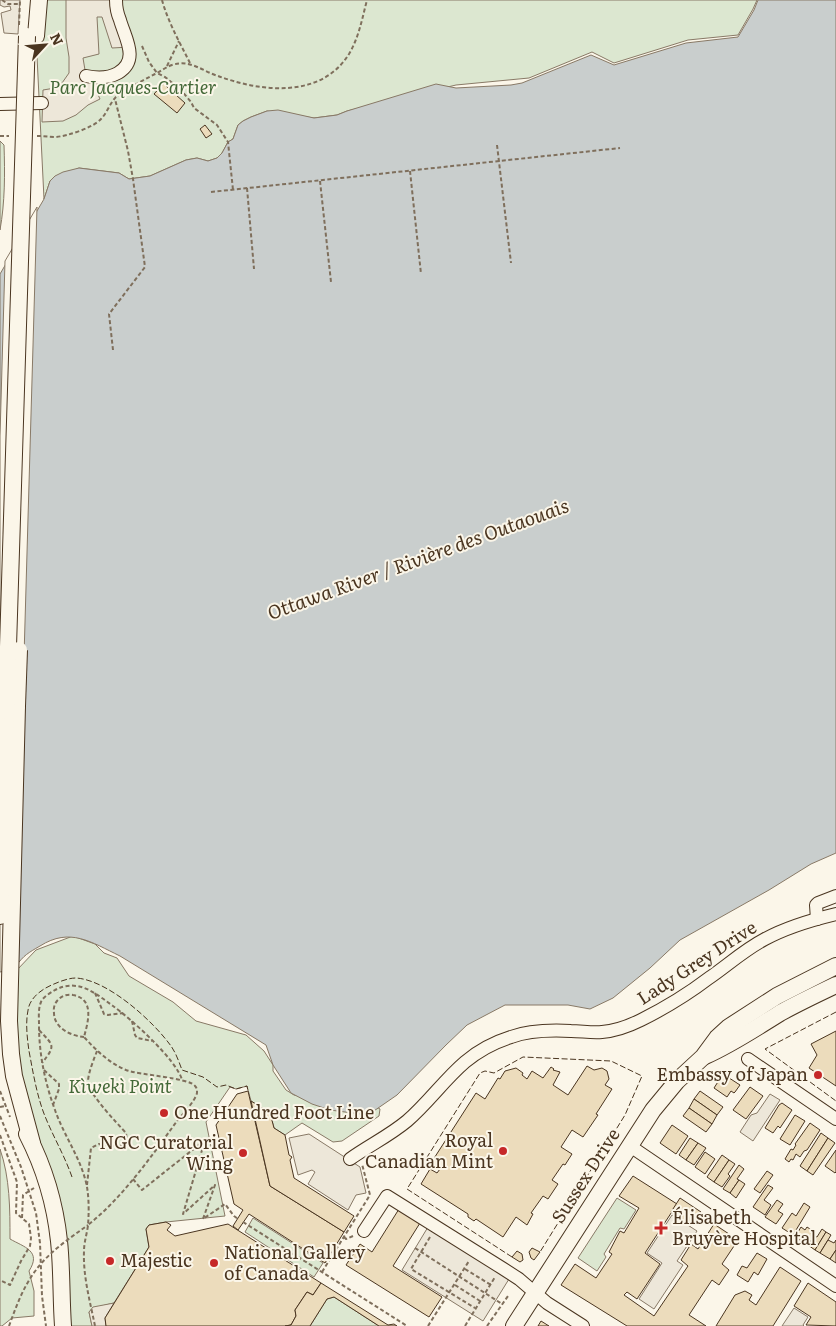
<svg xmlns="http://www.w3.org/2000/svg" width="836" height="1326" viewBox="0 0 836 1326" font-family="Literata,serif">
  <style>
    .green { fill: #dce7d0; stroke: #887966 }
    .parking { fill: #ede7d9; stroke: #887966 }
    .water { fill: #c9cecd; stroke: #887966 }
    .pier { fill: #fbf6e9; stroke: #887966 }
    .building { fill: #ecdcbc; stroke: #4a3520 }
    .lines { fill: none; stroke-linecap: round; stroke-linejoin: round }
    .minor-casing { stroke: #4a3520; stroke-width: 14 }
    .major-casing { stroke: #4a3520; stroke-width: 18 }
    .path { stroke: #7f6f5c; stroke-width: 2; stroke-dasharray: 4 2.5; stroke-linecap: butt }
    .minor { stroke: #fbf6e9; stroke-width: 12 }
    .major { stroke: #fbf6e9; stroke-width: 16 }
    .major-bridge-casing { stroke: #4a3520; stroke-width: 18; stroke-linecap: butt }
    .path-bridge { stroke: #7f6f5c; stroke-width: 2; stroke-dasharray: 4 2.5; stroke-linecap: butt }
    .major-bridge { stroke: #fbf6e9; stroke-width: 16 }
    .fence { stroke: #4a3520; stroke-width: 1; stroke-dasharray: 6 2.5; stroke-linecap: butt }
    .poi-dot { fill: #c62828; stroke: #fbf6e9; stroke-width: 2 }
    .labels { text-anchor: middle; stroke-width: 4; stroke-linejoin: round; paint-order: stroke }
    .park-label { font-size: 18px; font-style: italic; fill: #436837; stroke: #fbf6e9 }
    .street-label { font-size: 18px; fill: #4a3520; stroke: #fbf6e9 }
    .poi-label { font-size: 18px; fill: #4a3520; stroke: #fbf6e9; text-anchor: start }
    .water-label { font-size: 19px; font-style: italic; fill: #4a3520; stroke: #fbf6e9 }
  </style>
  <rect width="100%" height="100%" fill="#fbf6e9"/>
  <!-- green -->
  <g class="green">
    <polygon points="39,0 757,0 753,9 738,35 688,40 614,63 592,52 529,78 456,85 347,111 337,115 314,118 267,111 251,117 243,121 238,125 233,139 228,142 222,153 217,158 208,161 197,158 186,160 150,176 129,179 119,173 79,168 50,181 44,199 36,36"/>
    <path d="M0 141 4 145C5 174 5 202 0 230Z"/>
    <polygon points="73,936 95,944 104,953 117,958 129,976 173,1002 196,1021 246,1035 264,1051 273,1065 273,1071 286,1090 294,1095 358,1109 375,1106 380,1109 379,1116 342,1141 333,1142 302,1123 285,1135 274,1128 270,1113 251,1101 247,1086 236,1089 230,1087 206,1122 225,1216 166,1222 149,1225 146,1229 149,1247 114,1303 93,1308 89,1312 92,1326 70,1326 56,1190 27,1105 16,1066 16,971 36,950"/>
    <path d="M0 1149C10 1178 10 1209 10 1239 24 1247 42 1251 29 1271L34 1291V1316L12 1318 2 1326H0Z"/>
    <polygon points="617,1198 636,1210 624,1229 620,1228 604,1254 606,1257 597,1271 578,1258"/>
    <polygon points="253,1218 323,1263 314,1277 245,1232"/>
    <polygon points="334,1297 379,1326 310,1326 327,1299"/>
  </g>
  <!-- parking -->
  <g class="parking">
    <polygon points="0,0 20,0 18,34 4,33 1,13 11,10 10,6 4,7 0,5"/>
    <polygon points="66,0 116,0 130,47 112,48 102,17 97,17 99,54 83,58 86,76 90,77 100,99 88,105 76,115 63,121 42,122 43,90 55,88 62,83 69,73 69,57 66,38"/>
    <polygon points="770,1094 780,1100 753,1141 740,1132 751,1115 757,1113"/>
    <polygon points="309,1134 360,1167 366,1193 356,1195 348,1210 308,1184 315,1172 312,1170 298,1175 289,1138"/>
    <polygon points="672,1215 697,1231 677,1261 683,1265 654,1309 639,1299 662,1263 647,1253"/>
    <polygon points="428,1227 509,1279 483,1321 402,1270"/>
    <polygon points="114,1303 105,1318 106,1326 92,1326 89,1312 93,1307"/>
    <polygon points="794,1308 808,1317 803,1325 804,1326 782,1326"/>
  </g>
  <!-- water -->
  <path class="water" d="M758 0H836V853L811 864 769 890 680 940 650 968 613 998 590 1009 568 1005H505L467 1025 446 1045 397 1095 368 1115 330 1110 312 1104 291 1093 273 1065 266 1045 120 956C91 942 70 927 40 946 28 953 24 955 16 966L0 969V274L44 199 50 181 55 176 63 172 79 168 119 173 129 179 150 176 186 160 197 158 208 161 217 158 222 153 228 142 233 139 238 125 243 121 251 117 267 111 278 110 314 118 337 115 347 111 436 84 456 88 511 85 522 83 591 55 614 65 686 43 738 37 754 10Z"/>
  <!-- pier -->
  <polygon class="pier" points="37,207 15,969 0,972 0,436 5,261"/>
  <!-- building -->
  <g class="building">
    <polygon points="164,83 167,85 166,86 185,103 177,113 154,94"/>
    <polygon points="205,125 212,134 206,138 200,129"/>
    <polygon points="836,1031 836,1086 809,1068 817,1055 811,1044"/>
    <polygon points="587,1066 594,1070 602,1068 607,1071 609,1079 605,1085 612,1089 596,1114 598,1115 583,1137 572,1130 561,1147 572,1154 565,1165 563,1164 552,1180 558,1184 548,1199 543,1196 531,1213 533,1214 527,1225 516,1217 503,1237 476,1219 474,1221 468,1217 468,1214 421,1184 430,1169 437,1173 440,1169 431,1163 476,1093 485,1099 498,1078 500,1079 505,1071 516,1068 523,1073 522,1075 527,1079 532,1071 543,1078 551,1067 554,1069 553,1070 560,1072 553,1085 568,1095"/>
    <polygon points="723,1074 740,1085 735,1092 734,1093 731,1091 727,1097 714,1088"/>
    <polygon points="750,1087 763,1096 746,1119 733,1110"/>
    <polygon points="248,1091 270,1186 344,1232 325,1263 249,1214 238,1230 233,1226 243,1210 234,1204 216,1125 237,1094"/>
    <polygon points="700,1091 723,1107 717,1115 694,1099"/>
    <polygon points="694,1099 717,1115 712,1124 689,1108"/>
    <polygon points="251,1101 270,1113 274,1128 285,1135 289,1155 292,1157 290,1160 294,1178 354,1216 344,1232 270,1186"/>
    <polygon points="782,1103 792,1110 780,1128 778,1126 773,1133 765,1128 779,1105"/>
    <polygon points="689,1108 712,1124 706,1132 683,1116"/>
    <polygon points="795,1115 805,1121 790,1145 780,1139"/>
    <polygon points="810,1123 820,1130 807,1150 804,1151 800,1157 796,1154 793,1160 791,1159 789,1162 785,1159 791,1149 793,1150 796,1145 795,1144"/>
    <polygon points="672,1125 688,1136 676,1154 660,1143"/>
    <polygon points="821,1133 828,1138 807,1171 800,1166"/>
    <polygon points="690,1138 698,1143 686,1160 679,1155"/>
    <polygon points="828,1138 835,1143 813,1175 807,1171"/>
    <polygon points="698,1143 706,1148 694,1165 686,1160"/>
    <polygon points="836,1150 836,1172 835,1173 825,1166"/>
    <polygon points="705,1152 715,1159 705,1174 695,1167"/>
    <polygon points="722,1155 729,1160 714,1182 707,1177"/>
    <polygon points="729,1160 735,1164 728,1174 730,1176 722,1187 714,1182"/>
    <polygon points="739,1165 744,1169 737,1179 739,1180 730,1193 723,1189"/>
    <polygon points="767,1171 773,1175 760,1193 754,1189"/>
    <polygon points="633,1176 677,1204 645,1253 660,1264 637,1299 627,1292 624,1295 654,1316 688,1266 681,1260 691,1244 698,1249 714,1224 738,1240 722,1264 729,1270 719,1285 712,1280 689,1315 706,1326 627,1326 561,1285 575,1264 596,1278 612,1254 609,1252 620,1231 624,1233 639,1208 619,1196"/>
    <polygon points="739,1180 745,1184 736,1198 730,1193"/>
    <polygon points="768,1185 773,1188 764,1200 771,1205 765,1215 753,1207"/>
    <polygon points="680,1198 701,1212 691,1226 671,1212"/>
    <polygon points="777,1200 783,1204 778,1211 783,1214 776,1224 765,1217"/>
    <polygon points="804,1203 810,1207 793,1235 782,1228 792,1213 796,1216"/>
    <polygon points="399,1209 420,1223 393,1266 442,1297 429,1317 346,1265 360,1244 372,1252"/>
    <polygon points="166,1222 171,1225 167,1230 175,1236 228,1224 321,1283 313,1295 307,1292 295,1310 296,1316 291,1325 285,1326 106,1326 105,1318 149,1247 146,1229 149,1225"/>
    <polygon points="801,1227 805,1230 807,1227 813,1231 811,1234 814,1236 808,1245 795,1237"/>
    <polygon points="822,1229 826,1232 815,1250 808,1245 814,1236 817,1237"/>
    <polygon points="826,1232 831,1235 820,1253 815,1250"/>
    <polygon points="828,1240 834,1243 836,1240 836,1250 830,1259 820,1253"/>
    <polygon points="532,1248 540,1252 534,1260 531,1258 529,1252"/>
    <polygon points="836,1250 836,1263 830,1259"/>
    <polygon points="517,1251 522,1254 523,1260 520,1262 512,1257"/>
    <polygon points="757,1253 767,1259 758,1275 754,1272 748,1282 737,1275 742,1266 747,1268"/>
    <polygon points="780,1267 801,1281 773,1326 716,1326 735,1295 745,1291 752,1295 749,1300 756,1305"/>
    <polygon points="321,1283 388,1325 394,1324 397,1326 379,1326 334,1297 327,1299 310,1326 285,1326 291,1325 296,1316 295,1310 307,1292 313,1295"/>
    <polygon points="808,1283 836,1302 836,1326 806,1325 811,1317 794,1306"/>
    <polygon points="541,1321 549,1326 538,1326"/>
  </g>
  <g class="lines">
    <defs>
      <g id="minor">
        <path d="M86 76C96 78 109 78 118 73 140 60 125 38 120 20 117 13 116 7 116 0"/>
        <polyline points="0,104 42,103"/>
        <polyline points="817,919 816,905 818,903 836,896"/>
        <polyline points="748,1059 836,1119"/>
        <polyline points="630,1146 836,1286"/>
        <path d="M350 1159C368 1146 389 1136 407 1121 428 1103 444 1080 465 1062 478 1051 495 1042 511 1037 530 1030 552 1030 571 1031 581 1031 592 1033 602 1032 615 1031 629 1026 641 1020 665 1008 688 994 709 978 728 965 744 950 765 939 787 927 811 920 836 914"/>
        <polyline points="364,1231 387,1196 502,1268 519,1279 547,1303 583,1326"/>
      </g>
      <g id="major">
        <polyline points="36,36 39,0"/>
        <polyline points="17,706 9,1021 11,1054 14,1076 32,1143"/>
        <polyline points="0,916 6,711"/>
        <path d="M705 1056C732 1044 754 1029 780 1013 798 1003 817 994 836 985"/>
        <path d="M27 1134C44 1167 55 1203 59 1241 62 1269 61 1298 63 1326"/>
        <polyline points="514,1326 653,1110 677,1081 703,1057 717,1038 729,1027 777,996 836,966"/>
      </g>
    </defs>
    <!-- minor casing -->
    <use href="#minor" class="minor-casing"/>
    <!-- major casing -->
    <use href="#major" class="major-casing"/>
    <!-- path -->
    <g class="path">
      <polyline points="2,0 8,4 20,4"/>
      <path d="M162 0C168 22 180 43 190 63"/>
      <polyline points="19,25 20,0"/>
      <polyline points="142,46 149,62 157,73 165,77 180,89 191,102 194,108 217,125 228,142 233,190"/>
      <polyline points="167,66 179,41"/>
      <polyline points="0,136 9,136"/>
      <path d="M37 136C43 136 49 137 56 137 67 136 93 128 101 119 107 113 110 103 116 97 128 88 142 81 155 74 161 71 166 67 172 65 190 59 202 71 218 76 261 92 321 99 349 54 359 37 362 19 367 0"/>
      <polyline points="497,145 511,263"/>
      <polyline points="410,171 421,274"/>
      <polyline points="320,181 331,282"/>
      <polyline points="247,188 254,269"/>
      <polyline points="211,192 620,148"/>
      <polyline points="113,350 109,314 145,267 133,179 128,151 115,99"/>
      <polyline points="95,993 104,1014 108,1015 123,1013"/>
      <polyline points="132,1021 135,1035 137,1038 152,1041"/>
      <path d="M39 1030C54 1046 56 1045 42 1063"/>
      <path d="M84 1037C71 1036 54 1028 54 1013 53 1008 55 1002 59 999 63 995 69 994 73 995 95 999 88 1022 84 1037 96 1050 109 1063 126 1070 139 1075 190 1078 195 1086 197 1088 197 1090 197 1093 195 1101 183 1114 177 1121 151 1157 123 1197 88 1225"/>
      <polyline points="44,1070 59,1084 59,1089 53,1105"/>
      <polyline points="0,1091 10,1117"/>
      <polyline points="0,1107 5,1106"/>
      <polyline points="0,1116 21,1167 36,1213 40,1243 42,1296 46,1326"/>
      <polyline points="0,1135 17,1182 16,1213 29,1224 31,1238 30,1246 21,1261 10,1285 0,1280"/>
      <polyline points="133,1179 142,1190 205,1140 183,1214 215,1185 203,1219 225,1204 234,1216 238,1219"/>
      <path d="M87 1185 91 1148 99 1144 120 1146C126 1143 127 1139 126 1133 117 1123 88 1093 88 1082 88 1073 94 1059 97 1051"/>
      <polyline points="22,1218 23,1195 34,1188"/>
      <polyline points="243,1222 407,1326"/>
      <polyline points="344,1237 346,1239 353,1236"/>
      <polyline points="430,1237 411,1269 475,1308"/>
      <polyline points="415,1248 502,1304"/>
      <polyline points="465,1269 491,1285"/>
      <polyline points="322,1272 370,1195 362,1164"/>
      <polyline points="455,1285 480,1301"/>
      <path d="M95 1326C90 1301 83 1277 84 1251 84 1242 87 1234 88 1225 89 1213 89 1199 87 1187 82 1160 64 1136 55 1110 45 1083 39 1054 39 1025 39 1018 38 1009 41 1002 43 997 50 993 55 990 78 978 95 993 113 1006 130 1018 177 1060 182 1080"/>
      <polyline points="428,1326 469,1261"/>
      <polyline points="465,1326 495,1277"/>
      <polyline points="487,1326 508,1296"/>
    </g>
    <!-- minor -->
    <use href="#minor" class="minor"/>
    <!-- major -->
    <use href="#major" class="major"/>
    <defs>
      <g id="major-bridge">
        <polyline points="17,706 19,650"/>
        <polyline points="6,711 27,36"/>
      </g>
    </defs>
    <!-- major-bridge casing -->
    <use href="#major-bridge" class="major-bridge-casing"/>
    <!-- path-bridge -->
    <path class="path-bridge" d="M9 1326C16 1307 23 1287 36 1270 49 1252 70 1238 88 1225"/>
    <!-- major-bridge -->
    <use href="#major-bridge" class="major-bridge"/>
    <!-- fence -->
    <g class="fence">
      <polyline points="836,1012 765,1049 836,1101"/>
      <path d="M72 1177C64 1154 51 1133 43 1111 36 1091 33 1072 29 1051 27 1037 25 1020 29 1006 33 995 44 988 54 984 61 981 69 978 76 978 108 980 153 1021 171 1046 176 1053 179 1062 182 1070L203 1077 217 1087 226 1085 236 1089 247 1086 248 1091"/>
      <polyline points="512,1257 407,1189 480,1073 485,1071 494,1073 523,1057 611,1061 642,1076 625,1115 540,1252"/>
    </g>
  </g>
  <!-- markers -->
  <g class="poi-dot">
    <circle cx="818" cy="1075" r="5"/>
    <circle cx="164" cy="1113" r="5"/>
    <circle cx="503" cy="1151" r="5"/>
    <circle cx="243" cy="1153" r="5"/>
    <path d="M658.5 1220.5h5v5h5v5h-5v5h-5v-5h-5v-5h5z"/>
    <circle cx="110" cy="1261" r="5"/>
    <circle cx="214" cy="1263" r="5"/>
  </g>
  <g class="labels">
    <!-- park labels -->
    <g class="park-label">
      <text x="133" y="94">Parc Jacques-Cartier</text>
      <text x="120" y="1093">Kìwekì Point</text>
    </g>
    <!-- street labels -->
    <g class="street-label">
      <text transform="translate(697 963) rotate(-33)" y="6">Lady Grey Drive</text>
      <text transform="translate(586 1176) rotate(-57)" y="6">Sussex Drive</text>
    </g>
    <!-- poi labels -->
    <g class="poi-label">
      <text x="808" y="1081" text-anchor="end">Embassy of Japan</text>
      <text x="174" y="1119">One Hundred Foot Line</text>
      <text x="493" y="1147" text-anchor="end">Royal<tspan x="493" dy="21">Canadian Mint</tspan></text>
      <text x="233" y="1149" text-anchor="end">NGC Curatorial<tspan x="233" dy="21">Wing</tspan></text>
      <text x="672" y="1224">Élisabeth<tspan x="672" dy="21">Bruyère Hospital</tspan></text>
      <text x="224" y="1259">National Gallery<tspan x="224" dy="21">of Canada</tspan></text>
      <text x="120" y="1267">Majestic</text>
    </g>
    <!-- water labels -->
    <g class="water-label">
      <text transform="translate(418 559) rotate(-20)" y="7">Ottawa River / Rivière des Outaouais</text>
    </g>
  </g>
  <!-- north arrow -->
  <g transform="translate(45 45) rotate(64)" stroke="#fbf6e9" stroke-width="4" paint-order="stroke">
  <path d="M0-4L9 19L0 12L-9 19Z" fill="#4a3520"/>
  <text y="-8" font-size="14" font-weight="bold" text-anchor="middle" fill="#4a3520">N</text>
  </g>
</svg>
